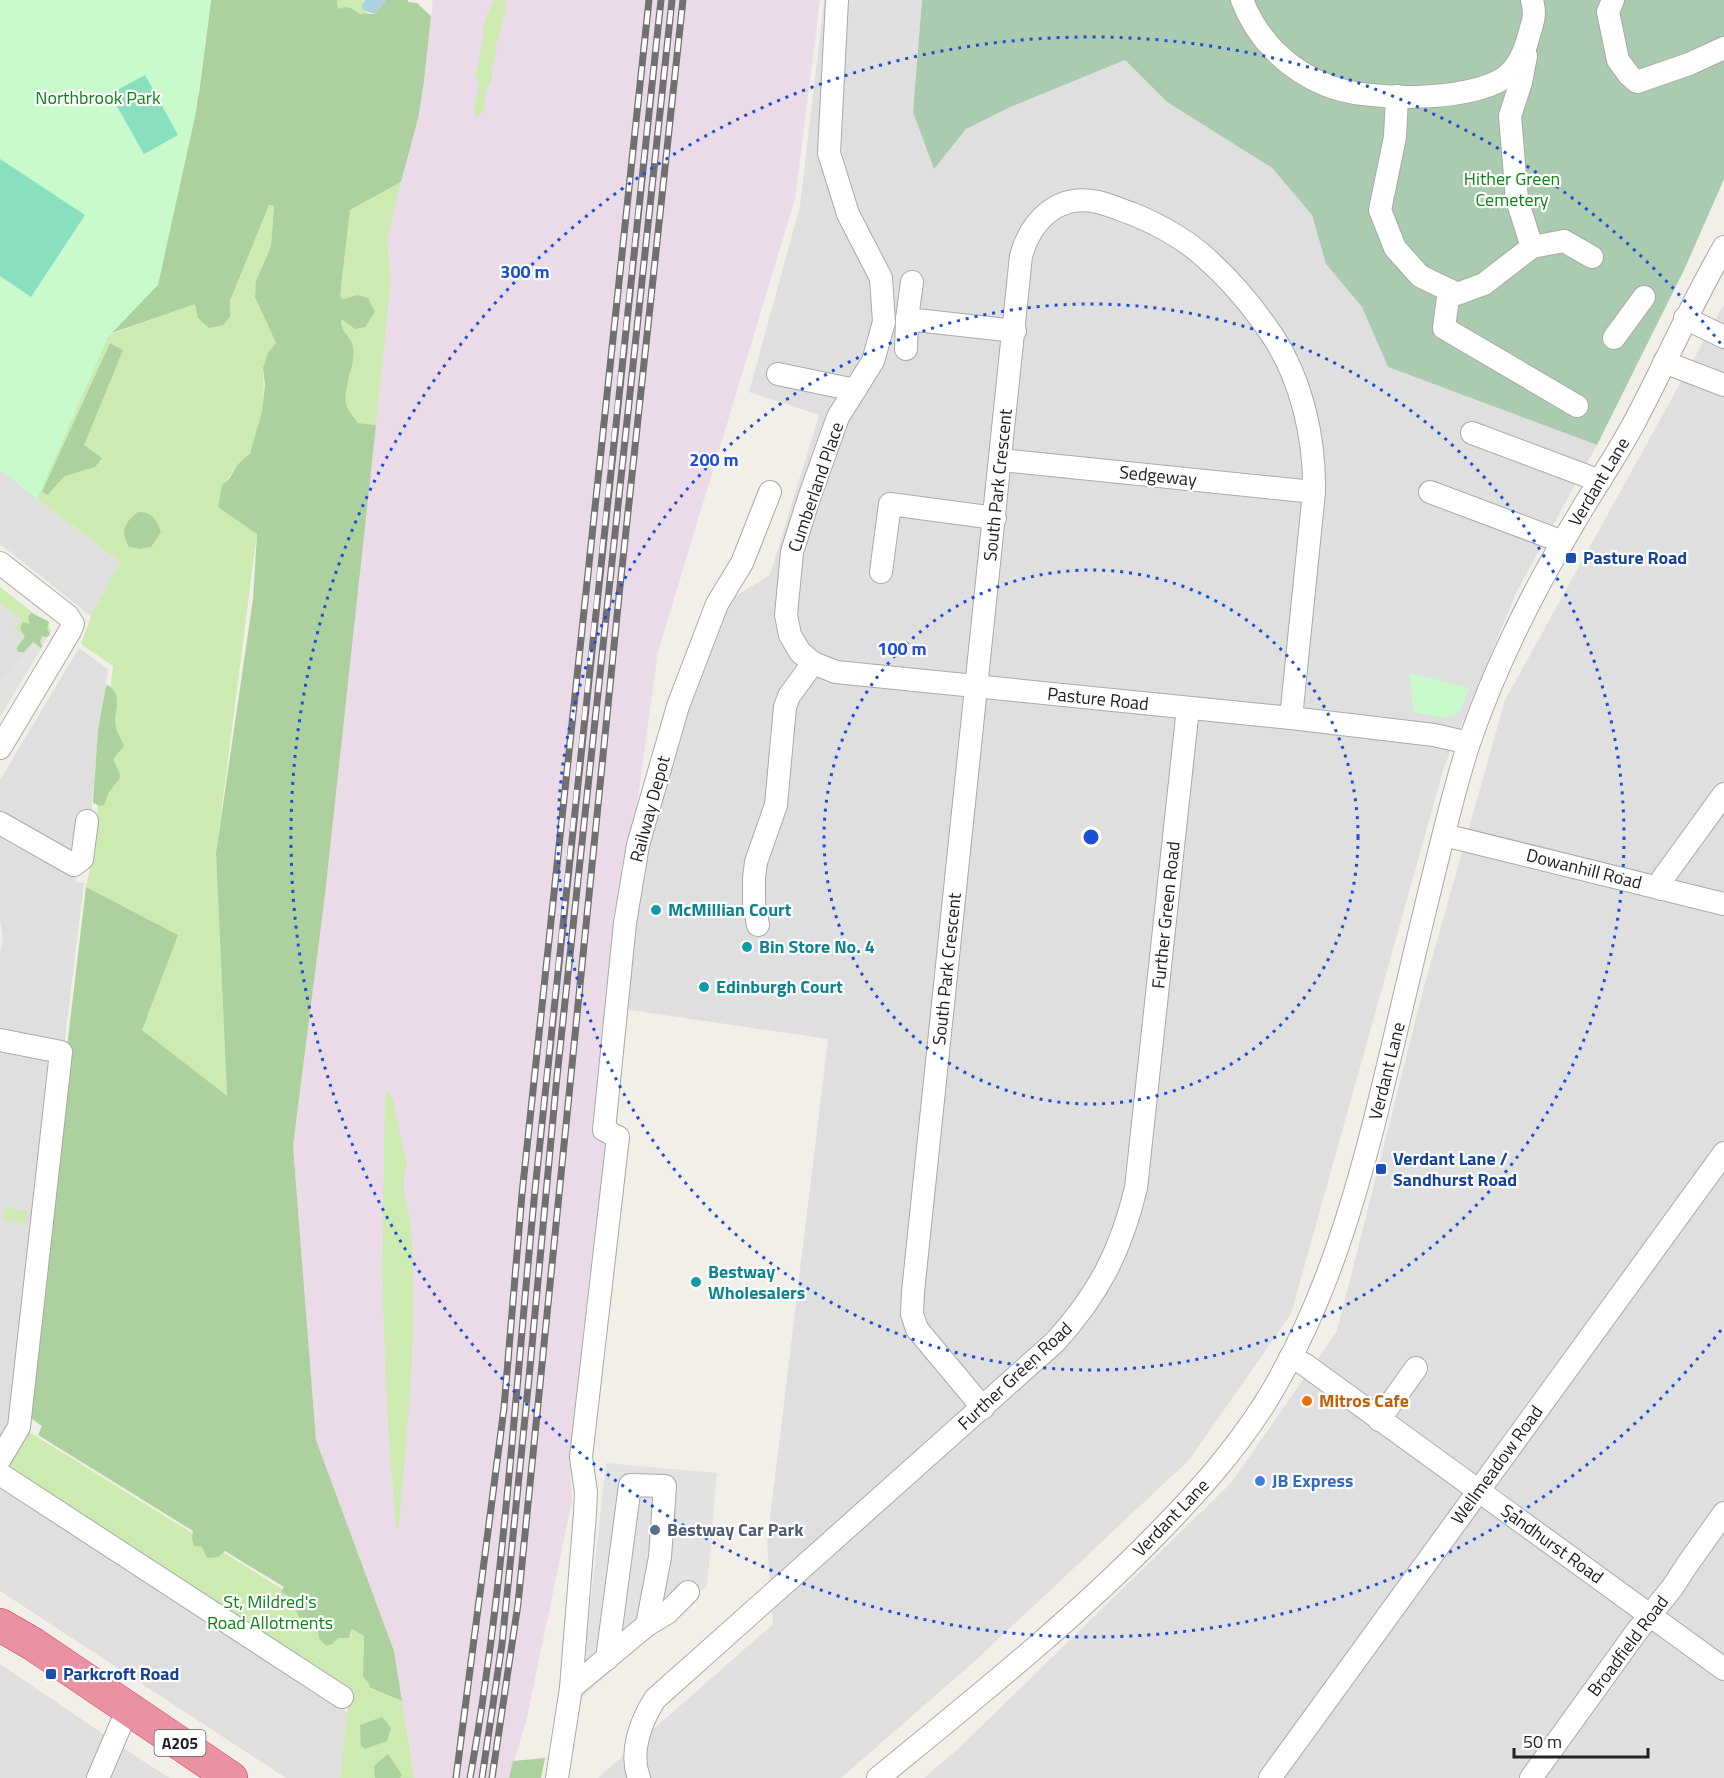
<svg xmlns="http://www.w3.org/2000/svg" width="1724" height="1778" viewBox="0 0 1724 1778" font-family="'Titillium Web',sans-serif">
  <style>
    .residential { fill: #e0dfdf }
    .industrial { fill: #ebdbe8 }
    .grass { fill: #cdebb0 }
    .forest { fill: #add19e }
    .cemetery { fill: #aacbaf }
    .park { fill: #c8facc }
    .pitch { fill: #88e0be }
    .parking { fill: #e2e2e2 }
    .water { fill: #aad3df }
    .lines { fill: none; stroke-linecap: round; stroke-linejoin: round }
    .minor-casing { stroke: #a9a9a9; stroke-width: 24 }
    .highway-casing { stroke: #dc2a67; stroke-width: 34 }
    .minor { stroke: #fff; stroke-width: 22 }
    .highway { stroke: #e892a2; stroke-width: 33 }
    .rail-casing { stroke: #707070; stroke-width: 7 }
    .rail { stroke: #fff; stroke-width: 4.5; stroke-dasharray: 14; stroke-linecap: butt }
    .ring { fill: none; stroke: #1d4ed8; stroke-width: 3; stroke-dasharray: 3 6 }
    .transit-dot { fill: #1a4fb4; stroke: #fff; stroke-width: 2 }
    .culture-dot { fill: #0f9aa8; stroke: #fff; stroke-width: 2 }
    .food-dot { fill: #e8710a; stroke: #fff; stroke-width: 2 }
    .shop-dot { fill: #3f7fe0; stroke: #fff; stroke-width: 2 }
    .service-dot { fill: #5c6f8a; stroke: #fff; stroke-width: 2 }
    .labels { text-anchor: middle; stroke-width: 4.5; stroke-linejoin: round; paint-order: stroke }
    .shield { fill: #fff; stroke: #646464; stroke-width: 1.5 }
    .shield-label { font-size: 16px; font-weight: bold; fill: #222 }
    .park-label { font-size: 18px; fill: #0c8416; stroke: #fff }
    .street-label { font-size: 18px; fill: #222; stroke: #fff }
    .transit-label { font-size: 18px; font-weight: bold; fill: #164399; stroke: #fff; text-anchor: start }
    .culture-label { font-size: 18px; font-weight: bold; fill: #0d838f; stroke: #fff; text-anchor: start }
    .food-label { font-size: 18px; font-weight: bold; fill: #c56008; stroke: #fff; text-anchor: start }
    .shop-label { font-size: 18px; font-weight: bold; fill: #366cbe; stroke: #fff; text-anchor: start }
    .service-label { font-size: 18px; font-weight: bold; fill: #4e5e75; stroke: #fff; text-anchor: start }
    .centre { fill: #1d4ed8; stroke: #fff; stroke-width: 3 }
    .ring-label { font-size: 18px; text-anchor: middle; font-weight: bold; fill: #1d4ed8; stroke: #fff; stroke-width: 4.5; stroke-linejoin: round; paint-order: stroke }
  </style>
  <rect width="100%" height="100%" fill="#f2efe9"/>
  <!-- residential -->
  <g class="residential">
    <polygon points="824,0 922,0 913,112 934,168 966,129 1008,108 1125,60 1167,102 1272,168 1312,215 1326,264 1362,307 1388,367 1597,445 1517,591 1444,767 1291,1314 1189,1460 976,1660 841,1778 598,1778 773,1624 767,1543 828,1039 623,1009 643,856 711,626 734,597 770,575 819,415 749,392 800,206"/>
    <polygon points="1724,304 1724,1778 924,1778 959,1748 1231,1483 1337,1331 1424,987 1505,700"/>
    <polygon points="0,470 120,562 91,616 0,544"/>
    <polygon points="0,587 51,631 0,717"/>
    <polygon points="79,648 108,669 97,747 91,817 74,858 0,817 0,780"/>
    <polygon points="0,828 76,871 75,882 84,883 64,1046 0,1036 0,954 3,938 0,920"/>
    <polygon points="0,1044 55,1055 17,1422 0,1450"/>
    <polygon points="0,1478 326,1696 348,1713 340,1778 286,1778 0,1591"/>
    <polygon points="0,1664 149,1765 170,1778 0,1778"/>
  </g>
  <!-- industrial -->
  <polygon class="industrial" points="433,0 820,0 795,199 658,652 609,1008 607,1139 570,1457 572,1501 526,1722 509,1778 414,1778 394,1651 316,1440 293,1146 325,895 391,281 386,239 418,119"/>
  <!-- grass -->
  <g class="grass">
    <polygon points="337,0 364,0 361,6 363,10 370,14 359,15 338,9"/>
    <path d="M497 0 507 1 501 31 495 47 497 56 492 67V78L487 90 483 111 478 117 475 116 474 107 480 82 477 79 475 72C482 63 478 49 484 39 479 26 489 15 492 2Z"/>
    <path d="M401 182 387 239 391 281 376 425 358 423C354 418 347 410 346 403 343 384 357 365 353 346 351 337 341 331 341 321L344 320 357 295 343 299 340 297 350 210Z"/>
    <path d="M269 205 274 206 271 246 262 265 255 297 276 343C257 365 266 382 263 409 262 418 255 445 249 453 246 458 240 461 236 466 231 473 229 479 222 485L257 533 216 853 227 1097 141 1030 177 935 86 887 92 861 113 666 81 644 91 616 120 562 0 470V376L195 303 230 317V301Z"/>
    <polygon points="0,587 49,625 51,631 48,636 44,634 40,642 43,645 41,648 33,642 23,655 16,649 25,637 14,629 21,619 0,603"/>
    <path d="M385 1091 391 1095 394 1104 407 1165C398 1192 409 1203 411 1228 413 1252 413 1277 413 1301 414 1376 405 1451 399 1525L396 1529 387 1412 382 1274Z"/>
    <polygon points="5,1207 27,1211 25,1224 3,1219"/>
    <polygon points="23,1428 321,1613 338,1638 351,1636 352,1629 364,1636 363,1677 368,1682 370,1689 402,1701 414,1778 340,1778 350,1689 4,1468"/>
  </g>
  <!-- forest -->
  <g class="forest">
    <path d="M211 0H337L338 9C347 5 353 8 359 14H375L386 0H408V2L417 3 431 16 424 81 418 119 401 182 350 210 340 297 343 299 357 295 368 298 375 312 365 327 355 329 343 320 341 321C341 331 351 337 353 346 357 365 343 384 346 403 347 410 354 417 358 423L376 425 325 895 293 1146 316 1440 394 1651 402 1701 370 1688 368 1682 363 1677 364 1636 352 1629 349 1638H338L332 1644 326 1646 319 1638 318 1631C310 1632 303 1626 303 1618L299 1617 296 1610 288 1607 290 1597 281 1592 284 1587 225 1551 218 1557 207 1558 202 1547 194 1546 192 1539 193 1531 38 1435 42 1426 26 1415 61 1098 86 887 178 935 142 1030 227 1096 216 853 253 599 257 534 218 507 222 485 229 479 237 465 250 453 262 412 265 385 263 368 268 353 276 343 255 297 256 281 271 246 274 206 269 205 230 301V317L223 325 209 328 198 318 195 304 112 333 109 330 199 93Z"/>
    <polygon points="110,343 123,350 84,445 102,458 95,467 65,476 47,495 42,492"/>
    <path d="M138 512C152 512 157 520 161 532L151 547 140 549 129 547C120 531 124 523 138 512Z"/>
    <path d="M31 613 48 621 49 623 47 629 50 634 47 637 42 636 40 641 42 647 41 649 31 644 24 652H18L17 647 25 637C22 631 18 629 23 622L30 624 28 617Z"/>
    <path d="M108 685C125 697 112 711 116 727 117 734 122 739 124 746L113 759 119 772 120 778 109 792 104 805 100 806 93 803 98 730 106 686Z"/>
    <polygon points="382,1717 391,1728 387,1741 365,1749 361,1746 360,1725"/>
    <polygon points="388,1754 402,1775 400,1778 375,1778 374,1766"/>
    <polygon points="545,1758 541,1778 509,1778 513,1761"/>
  </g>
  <!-- cemetery -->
  <polygon class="cemetery" points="922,0 1724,0 1724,179 1685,268 1597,445 1388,367 1362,307 1326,264 1312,215 1272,168 1167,102 1125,60 1008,108 966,129 934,169 913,112"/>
  <!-- park -->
  <g class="park">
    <polygon points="0,0 211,0 196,112 158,285 108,337 37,499 0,470"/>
    <path d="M1410 673 1469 688C1466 695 1464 704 1460 711 1452 723 1426 714 1413 712Z"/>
  </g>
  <!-- pitch -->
  <g class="pitch">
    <polygon points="145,75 178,135 144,154 110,94"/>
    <polygon points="0,159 85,215 31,297 0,276"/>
  </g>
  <!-- parking -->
  <g class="parking">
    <polygon points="33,642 41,648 3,711 0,709 0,684"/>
    <polygon points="606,1463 717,1473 707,1586 580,1699"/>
  </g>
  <!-- water -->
  <polygon class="water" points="365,0 386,0 375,14 363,10 361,6"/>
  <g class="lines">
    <defs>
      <g id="minor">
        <polyline points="837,0 829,153 848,214 881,278 884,322 873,361 838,417 809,498 792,552 786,615 790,635 800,652 813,663 836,672 1291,718 1434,735 1469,743"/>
        <path d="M1242 0C1257 39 1287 69 1326 85 1365 102 1468 102 1504 78 1518 68 1525 51 1529 35 1533 21 1536 15 1532 0"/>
        <polyline points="1613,0 1608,12 1618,60 1629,75 1637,82 1689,64 1724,48"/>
        <polyline points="1526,56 1521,82 1510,116 1517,200 1532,247"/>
        <polyline points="1397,96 1395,137 1380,210 1395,248 1420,276 1457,294 1484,284 1532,247 1564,241 1592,257"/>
        <polyline points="912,282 907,319 1015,331"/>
        <polyline points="1449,290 1444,328 1577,406"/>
        <polyline points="1685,318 1724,337"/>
        <polyline points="1614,338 1644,297"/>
        <polyline points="906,349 907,319"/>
        <polyline points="1664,362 1724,385"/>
        <polyline points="778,374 855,390"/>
        <polyline points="1472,433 1600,481"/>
        <polyline points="1001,460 1314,492"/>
        <polyline points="1430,492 1563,542"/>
        <polyline points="0,563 68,616 73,624 70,631 0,748"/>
        <polyline points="881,572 890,504 995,518"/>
        <polyline points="0,823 74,865 82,859 87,821"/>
        <polyline points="1444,835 1724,904"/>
        <polyline points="1661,889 1663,878 1724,794"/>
        <polyline points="758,925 754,903 754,878 756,862 776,805 785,707 789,696 813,663"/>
        <polyline points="0,1040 61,1052 19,1427 0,1459"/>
        <polyline points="1290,1358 1304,1364 1724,1669"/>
        <path d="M983 1408 917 1329 912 1314 913 1292 1021 256C1031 220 1058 193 1098 202 1110 205 1121 210 1133 214 1157 224 1180 236 1200 253 1227 276 1252 305 1272 335 1302 380 1315 439 1314 492L1291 718"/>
        <polyline points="1379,1420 1416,1368"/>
        <polyline points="0,1474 342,1697"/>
        <polyline points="607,1659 630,1485 665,1486 660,1557 647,1625"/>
        <polyline points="571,1688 647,1625 667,1613 688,1592"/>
        <polyline points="98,1778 128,1708"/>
        <polyline points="557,1778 571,1688 585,1513 586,1492 581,1457 618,1137 604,1130 625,923 638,845 678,706 717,604 742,563 770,492"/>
        <path d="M639 1778C629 1752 641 1721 655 1699L1055 1342C1099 1294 1121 1250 1136 1188L1188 708"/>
        <path d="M878 1778C973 1700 1070 1623 1156 1535 1196 1494 1234 1452 1265 1403 1319 1316 1350 1218 1375 1119 1396 1034 1415 949 1436 865 1446 824 1456 783 1469 743 1496 664 1535 587 1578 516 1596 485 1617 455 1634 423 1665 365 1691 304 1724 247"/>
        <polyline points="1270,1778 1724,1153"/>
        <polyline points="1531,1778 1637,1631 1672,1588 1687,1565 1724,1513"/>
      </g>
      <polyline id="highway" points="0,1625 33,1644 231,1778"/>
    </defs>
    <!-- minor casing -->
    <use href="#minor" class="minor-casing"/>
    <!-- highway casing -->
    <use href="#highway" class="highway-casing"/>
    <!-- minor -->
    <use href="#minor" class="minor"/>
    <!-- highway -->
    <use href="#highway" class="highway"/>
    <defs>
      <g id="rail">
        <polyline points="456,1778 504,1408 522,1194 649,0"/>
        <path d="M470 1778C506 1578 516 1373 537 1171 577 780 619 390 661 0"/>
        <polyline points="482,1778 502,1644 529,1378 556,1086 672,0"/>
        <polyline points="492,1778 518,1604 619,596 683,0"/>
      </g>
    </defs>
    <!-- rail casing -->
    <use href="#rail" class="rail-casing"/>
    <!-- rail -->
    <use href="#rail" class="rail"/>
  </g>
  <!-- distance rings -->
  <g class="ring">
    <circle cx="1091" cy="837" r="267"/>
    <circle cx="1091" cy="837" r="533"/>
    <path d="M1721 1330A800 800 0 1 1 1721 344"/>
  </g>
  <!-- markers -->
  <g class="transit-dot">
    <rect x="1565" y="552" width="12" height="12" rx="3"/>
    <rect x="1375" y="1163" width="12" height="12" rx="3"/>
    <rect x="45" y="1668" width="12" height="12" rx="3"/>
  </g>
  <g class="culture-dot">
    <circle cx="656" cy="910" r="6"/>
    <circle cx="747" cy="947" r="6"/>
    <circle cx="704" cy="987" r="6"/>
    <circle cx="696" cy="1282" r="6"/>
  </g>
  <circle class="food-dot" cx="1307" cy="1401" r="6"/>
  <circle class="shop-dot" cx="1260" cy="1481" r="6"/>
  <circle class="service-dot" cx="655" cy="1530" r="6"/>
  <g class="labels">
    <!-- shield labels -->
    <rect class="shield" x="154.5" y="1730" width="51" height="26" rx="4.5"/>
    <g class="shield-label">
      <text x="180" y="1749">A205</text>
    </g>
    <!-- park labels -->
    <g class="park-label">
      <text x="98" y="104">Northbrook Park</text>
      <text x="1512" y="185">Hither Green<tspan x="1512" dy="21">Cemetery</tspan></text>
      <text x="270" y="1608">St, Mildred's<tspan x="270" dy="21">Road Allotments</tspan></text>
    </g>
    <!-- street labels -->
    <g class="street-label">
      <text transform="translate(1158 476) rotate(6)" y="6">Sedgeway</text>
      <text transform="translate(1599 482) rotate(-59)" y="6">Verdant Lane</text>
      <text transform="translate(998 485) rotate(-84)" y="6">South Park Crescent</text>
      <text transform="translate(816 487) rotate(-71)" y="6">Cumberland Place</text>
      <text transform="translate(1098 699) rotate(6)" y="6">Pasture Road</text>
      <text transform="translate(650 809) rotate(-75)" y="6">Railway Depot</text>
      <text transform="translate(1584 869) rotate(14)" y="6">Dowanhill Road</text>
      <text transform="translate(1166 915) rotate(-84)" y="6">Further Green Road</text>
      <text transform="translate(947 969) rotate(-84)" y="6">South Park Crescent</text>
      <text transform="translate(1387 1071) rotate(-76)" y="6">Verdant Lane</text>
      <text transform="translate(1015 1376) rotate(-43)" y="6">Further Green Road</text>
      <text transform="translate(1497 1465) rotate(-54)" y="6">Wellmeadow Road</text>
      <text transform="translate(1171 1518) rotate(-46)" y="6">Verdant Lane</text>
      <text transform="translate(1552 1544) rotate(36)" y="6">Sandhurst Road</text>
      <text transform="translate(1628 1646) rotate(-53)" y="6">Broadfield Road</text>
    </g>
    <!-- transit labels -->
    <g class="transit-label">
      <text x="1583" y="564">Pasture Road</text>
      <text x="1393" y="1165">Verdant Lane /<tspan x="1393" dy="21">Sandhurst Road</tspan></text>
      <text x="63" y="1680">Parkcroft Road</text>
    </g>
    <!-- culture labels -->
    <g class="culture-label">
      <text x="668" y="916">McMillian Court</text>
      <text x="759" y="953">Bin Store No. 4</text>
      <text x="716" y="993">Edinburgh Court</text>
      <text x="708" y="1278">Bestway<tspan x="708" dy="21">Wholesalers</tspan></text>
    </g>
    <!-- food labels -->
    <g class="food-label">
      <text x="1319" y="1407">Mitros Cafe</text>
    </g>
    <!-- shop labels -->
    <g class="shop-label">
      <text x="1272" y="1487">JB Express</text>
    </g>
    <!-- service labels -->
    <g class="service-label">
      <text x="667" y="1536">Bestway Car Park</text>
    </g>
  </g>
  <circle cx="1091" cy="837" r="9" class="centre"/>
  <g class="ring-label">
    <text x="525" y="278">300 m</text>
    <text x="714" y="466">200 m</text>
    <text x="902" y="655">100 m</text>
  </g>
  <!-- scale -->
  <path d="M1514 1748v9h134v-9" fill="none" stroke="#222222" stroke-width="3"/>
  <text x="1523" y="1748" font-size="18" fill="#222222" stroke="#ffffff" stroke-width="4.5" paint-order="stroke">50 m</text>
</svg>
